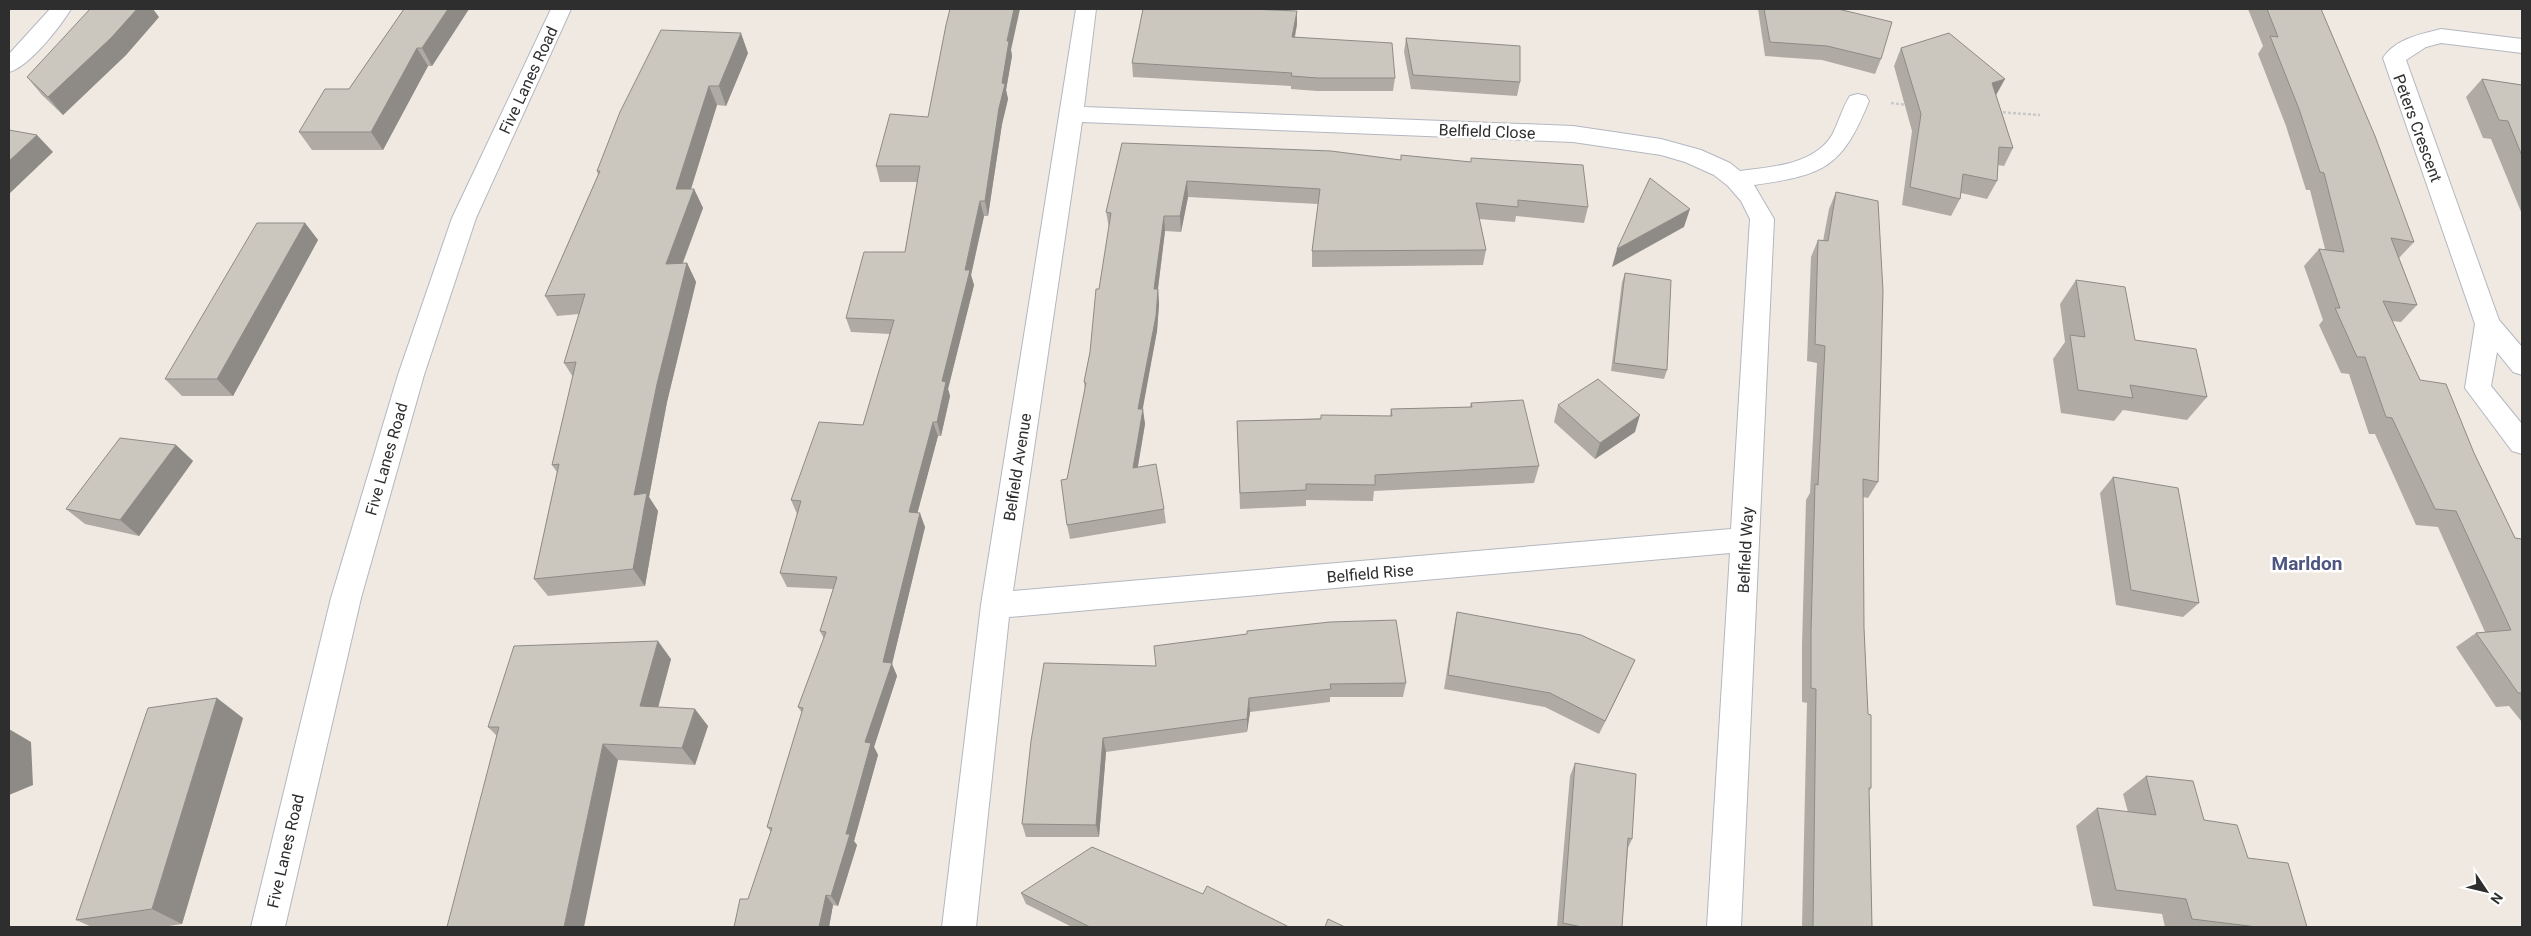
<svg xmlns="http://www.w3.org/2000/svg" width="2531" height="936" viewBox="0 0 2531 936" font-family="Roboto,sans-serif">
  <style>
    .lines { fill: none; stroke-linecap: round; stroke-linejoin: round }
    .minor-casing { stroke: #b4b7c1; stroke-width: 2 }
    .path { stroke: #c9c9c9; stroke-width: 2.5; stroke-dasharray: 3 2; stroke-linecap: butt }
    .minor { fill: #fff; fill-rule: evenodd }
    .wall { fill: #afaba4 }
    .shaded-wall { fill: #8e8b86 }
    .building { fill: #cbc7bf; stroke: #8e8b86 }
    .labels { text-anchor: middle; stroke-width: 5; stroke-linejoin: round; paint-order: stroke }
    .street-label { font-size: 16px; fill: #2e2e2e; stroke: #fff }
    .quarter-label { font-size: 19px; font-weight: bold; fill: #4d5680; stroke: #fff }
  </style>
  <rect width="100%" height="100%" fill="#efe9e1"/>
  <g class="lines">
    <defs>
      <g id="minor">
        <path d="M50 9H71C60 27 29 67 9 72V54Z"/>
        <polygon points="551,9 571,9 476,218 424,375 361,598 285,927 251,927 331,598 398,375 452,218"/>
        <path d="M1076 9H1096L1084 107 1573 126 1661 139 1701 150 1730 163 1740 171C1771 167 1814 165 1832 135 1839 122 1842 108 1850 96L1858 94 1866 96 1869 101C1842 168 1824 175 1754 185L1774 219 1741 927H1707L1730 553 1009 617 976 927H942L981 605ZM1082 122 1573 142 1661 155 1685 162 1714 175 1728 186 1741 201 1750 219 1731 529 1013 591Z"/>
        <path d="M2441 29 2522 39V53L2441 43 2426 47 2406 60 2499 320 2522 347V375L2513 372 2497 352 2491 386 2522 424V454L2512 451 2465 388 2475 324 2383 58C2395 39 2421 34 2441 29Z"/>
      </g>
    </defs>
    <!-- minor casing -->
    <use href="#minor" class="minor-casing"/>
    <!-- path -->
    <g class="path">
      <polyline points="1891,103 1907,105"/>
      <polyline points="1998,112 2040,115"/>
    </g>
    <!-- minor -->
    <use href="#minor" class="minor"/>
  </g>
  <!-- wall -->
  <g class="wall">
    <polygon points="404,9 469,9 432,66 428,66 383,150 312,150 299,132 349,89"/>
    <polygon points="1758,9 1764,9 1881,59 1875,74 1822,60 1765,56"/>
    <polygon points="2248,9 2321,9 2414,242 2399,258 2417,305 2401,322 2392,321 2420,380 2474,453 2515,538 2522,539 2522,722 2509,706 2496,707 2456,647 2476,633 2485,632 2438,527 2416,525 2375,434 2369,434 2349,374 2341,373 2319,325 2323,320 2304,266 2319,249 2325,249 2310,190 2306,190 2286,126 2258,54 2263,46"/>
    <polygon points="1297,11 1297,24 1295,37 1395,78 1393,91 1317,91 1291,89 1291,86 1133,77 1132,63"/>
    <polygon points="159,17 126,55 63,115 42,95 27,77"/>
    <polygon points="1406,38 1520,82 1517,96 1411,89 1404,52"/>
    <polygon points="1901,48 1996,95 2013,148 2004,166 1998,165 1997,181 1987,199 1961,193 1960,199 1951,216 1902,205 1912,131 1894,66"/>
    <polygon points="1011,50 1012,56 1006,90 1008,99 1002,124 988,216 984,216 971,275 974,285 948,389 950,396 941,436 938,436 917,513 925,527 892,664 897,676 874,747 878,755 854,841 857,845 838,906 833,905 829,927 734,927 748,899 771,832 767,827 802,713 798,707 824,639 820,631 833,589 787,587 780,573 797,514 791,500 863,425 890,334 851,332 846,318 905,252 917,182 880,182 876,166 928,117"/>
    <polygon points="748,53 726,106 717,105 691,189 694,189 703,208 683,263 687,263 696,282 667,402 649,497 658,511 645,586 548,596 534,579 557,472 552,465 573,377 564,363 579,314 557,316 545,296 598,175 597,171"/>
    <polygon points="2482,79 2522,85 2522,214 2491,139 2483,138 2466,97"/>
    <polygon points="1122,143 1588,207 1584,223 1516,216 1515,222 1479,219 1486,250 1483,265 1312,267 1312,251 1318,204 1188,197 1181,232 1165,231 1158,289 1159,304 1157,331 1142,409 1145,424 1138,467 1164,509 1166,523 1070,539 1067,525 1067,479 1085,390 1084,382 1090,352 1109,228 1106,212"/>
    <polygon points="1836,192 1878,482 1868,498 1863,497 1864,628 1871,788 1869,791 1872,927 1802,927 1807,703 1802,702 1802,645 1806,500 1810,493 1817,363 1807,361 1811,257 1818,240 1823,241 1829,209"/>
    <polygon points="305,223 318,240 233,396 182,396 165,379"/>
    <polygon points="1625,273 1667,370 1664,379 1611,371 1622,282"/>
    <polygon points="2076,280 2135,340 2207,397 2187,420 2123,410 2114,421 2061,413 2053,359 2065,342 2060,304"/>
    <polygon points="1471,403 1539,466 1534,483 1374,491 1373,501 1306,500 1306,506 1240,509 1237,421 1390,416 1391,409 1470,407"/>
    <polygon points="1558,405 1635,432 1595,459 1554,422"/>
    <polygon points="176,445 193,461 139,536 85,524 66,509"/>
    <polygon points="2113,477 2199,603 2183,617 2116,605 2100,493"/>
    <polygon points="1457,612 1635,660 1599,734 1545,707 1444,689 1454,627"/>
    <polygon points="671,659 658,707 708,726 695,765 618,760 497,736 488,727"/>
    <polygon points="1044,663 1406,683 1403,697 1330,697 1330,702 1250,712 1247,732 1106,752 1099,837 1026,837 1022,824"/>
    <polygon points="243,718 182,924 162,927 92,927 76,920"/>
    <polygon points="1575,763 1632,839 1628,848 1622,927 1557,927 1570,776"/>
    <polygon points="2146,776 2204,820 2248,858 2307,927 2165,927 2162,914 2093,906 2076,826 2097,808 2128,812 2123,794"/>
    <polygon points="1021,893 1203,894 1289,927 1072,927 1026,904"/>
  </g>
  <!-- shaded-wall -->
  <g class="shaded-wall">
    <polygon points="137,9 153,9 159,17 126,55 63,115 48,97"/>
    <polygon points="448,9 469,9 432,66 422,48"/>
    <polygon points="1014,9 1020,9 1011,50 1012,56 1006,90 1008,99 1002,124 988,216 985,201 1002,83 1007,41"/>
    <polygon points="1297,11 1297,24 1292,50 1292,37"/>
    <polygon points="741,33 748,53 726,106 719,86"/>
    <polygon points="417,48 428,66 383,150 371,132"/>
    <polygon points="2005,79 1995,97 1992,83"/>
    <polygon points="709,86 717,105 685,208 676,189"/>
    <polygon points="37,135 53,152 9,194 9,161"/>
    <polygon points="1187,181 1188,197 1181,232 1180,216"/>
    <polygon points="694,189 703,208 675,283 666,264"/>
    <polygon points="980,201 984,216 971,275 974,285 948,389 950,396 941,436 937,422 942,381"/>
    <polygon points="1690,209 1684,227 1612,267 1617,249"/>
    <polygon points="1164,216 1165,231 1156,304 1154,289"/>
    <polygon points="305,223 318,240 233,396 217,379"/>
    <polygon points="687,263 696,282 667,402 649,497 658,511 645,586 633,569 634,495 657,384"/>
    <polygon points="1158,289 1159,304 1157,331 1140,424 1138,409"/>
    <polygon points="1143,409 1145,424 1135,482 1133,468"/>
    <polygon points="1640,415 1635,432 1595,459 1600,443"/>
    <polygon points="933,422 938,436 914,526 909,512"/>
    <polygon points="176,445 193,461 139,536 120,520"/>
    <polygon points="920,513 925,527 892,664 897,676 874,747 878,755 854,841 857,845 838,906 831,896 883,662"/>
    <polygon points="658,641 671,659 654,723 640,706"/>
    <polygon points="1635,660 1628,675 1599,734 1605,721"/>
    <polygon points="217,698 243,718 182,924 152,909"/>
    <polygon points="1249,698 1250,712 1247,732 1247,719"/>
    <polygon points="695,709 708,726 695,765 682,748"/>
    <polygon points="9,729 31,742 33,785 9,795"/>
    <polygon points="1103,738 1106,752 1099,837 1096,825"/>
    <polygon points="603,744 618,760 584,927 564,927"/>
    <polygon points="826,895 833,905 829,927 819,927"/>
  </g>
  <!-- building -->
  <g class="building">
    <polygon points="90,9 137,9 111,38 48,97 27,77"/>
    <polygon points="404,9 448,9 422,48 417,48 371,132 299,132 325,89 349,89"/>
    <polygon points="950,9 1014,9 1007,41 1009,41 1002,83 1005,84 999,108 985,201 980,201 965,270 970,270 942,381 946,382 937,422 933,422 909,512 920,513 883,662 892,663 865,742 871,743 846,834 850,834 831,896 826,895 819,927 734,927 740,899 748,899 772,828 767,827 803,708 798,707 826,632 820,631 837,577 780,573 801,501 791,500 819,422 863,425 894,320 846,318 864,252 905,252 920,166 876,166 890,114 928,117 946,25"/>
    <polygon points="1143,9 1249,9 1297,11 1292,37 1392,43 1395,78 1318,78 1291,76 1292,73 1132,63"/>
    <polygon points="1764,9 1838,9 1892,22 1881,59 1827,46 1770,42"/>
    <polygon points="2267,9 2321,9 2375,136 2414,242 2391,238 2417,305 2383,301 2420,380 2446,384 2474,453 2515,538 2522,539 2522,693 2518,693 2476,633 2511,630 2456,511 2435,509 2392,418 2386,417 2365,357 2357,357 2335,308 2340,308 2319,249 2344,252 2324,173 2320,172 2299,109 2270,36 2278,37"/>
    <polygon points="661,30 741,33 719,86 709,86 676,189 694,189 666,264 687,263 657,384 634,495 647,493 633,569 534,579 559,464 552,465 576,362 564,363 585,294 545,296 600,171 597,171 620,112"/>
    <polygon points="1949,33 2005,79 1992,83 2013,148 1999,147 1997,181 1963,174 1960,199 1910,187 1921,114 1901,48"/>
    <polygon points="1406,38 1520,46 1520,82 1413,75"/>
    <polygon points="2482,79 2522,85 2522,156 2508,121 2499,120"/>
    <polygon points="9,130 37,135 9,161"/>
    <polygon points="1122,143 1331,151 1401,160 1401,155 1471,162 1471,158 1583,165 1588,207 1518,200 1518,207 1476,203 1486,250 1312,251 1320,189 1187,181 1180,216 1164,216 1154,289 1158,289 1156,316 1138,409 1143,409 1133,468 1156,464 1164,509 1067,525 1061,480 1067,479 1086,383 1084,382 1090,352 1096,289 1099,289 1111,213 1106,212"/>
    <polygon points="1650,178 1690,209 1617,249"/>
    <polygon points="1836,192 1878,201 1883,291 1878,482 1863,479 1864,628 1868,714 1871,715 1871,788 1869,788 1872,927 1813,927 1816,689 1811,688 1811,631 1815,484 1818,485 1825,346 1815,344 1818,240 1828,241"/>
    <polygon points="257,223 305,223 217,379 165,379"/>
    <polygon points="1625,273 1671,280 1667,370 1614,363"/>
    <polygon points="2076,280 2125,287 2135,340 2196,349 2207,397 2130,385 2133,398 2078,390 2070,335 2085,337"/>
    <polygon points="1598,379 1640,415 1600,443 1558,405"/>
    <polygon points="1523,400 1539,466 1375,475 1375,485 1306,484 1306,490 1240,493 1237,421 1321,419 1321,415 1392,416 1391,409 1472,407 1471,403"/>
    <polygon points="120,438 176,445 120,520 66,509"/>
    <polygon points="2113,477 2178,488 2199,603 2131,590"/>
    <polygon points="1457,612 1581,635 1635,660 1605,721 1550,693 1448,675"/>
    <polygon points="1396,620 1406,683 1330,684 1331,689 1249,698 1247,719 1103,738 1096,825 1022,824 1031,741 1044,663 1156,666 1154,646 1247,634 1247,631 1330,622"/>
    <polygon points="658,641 640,706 695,709 682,748 603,744 564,927 447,927 499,727 488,727 514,646"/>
    <polygon points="217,698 152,909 76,920 148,708"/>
    <polygon points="9,743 10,772 9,772"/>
    <polygon points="1575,763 1636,774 1632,839 1628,838 1622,927 1582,927 1563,923"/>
    <polygon points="2146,776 2193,781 2204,820 2237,825 2248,858 2288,863 2307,927 2257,927 2192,919 2186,899 2116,890 2097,808 2156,815"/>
    <polygon points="1092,847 1203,894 1207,886 1289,927 1090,927 1021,893"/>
    <polygon points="1328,919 1345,927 1325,927"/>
  </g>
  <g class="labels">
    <!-- street labels -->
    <g class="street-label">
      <text transform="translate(528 80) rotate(-65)" y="6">Five Lanes Road</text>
      <text transform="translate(2418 128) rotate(70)" y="6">Peters Crescent</text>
      <text transform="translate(1487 131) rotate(2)" y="6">Belfield Close</text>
      <text transform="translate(386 459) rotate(-74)" y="6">Five Lanes Road</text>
      <text transform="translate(1017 467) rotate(-81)" y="6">Belfield Avenue</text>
      <text transform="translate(1745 550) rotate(-87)" y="6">Belfield Way</text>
      <text transform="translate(1370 573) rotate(-5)" y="6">Belfield Rise</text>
      <text transform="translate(285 851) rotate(-77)" y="6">Five Lanes Road</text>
    </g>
    <!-- quarter labels -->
    <g class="quarter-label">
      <text x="2307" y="570">Marldon</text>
    </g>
  </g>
  <!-- border -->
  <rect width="2531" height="936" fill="none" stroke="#2e2e2e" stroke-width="20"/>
  <!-- north arrow -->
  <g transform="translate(2486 891) rotate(125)" stroke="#ffffff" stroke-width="4" paint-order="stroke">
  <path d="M0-4L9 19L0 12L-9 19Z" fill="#2e2e2e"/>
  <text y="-8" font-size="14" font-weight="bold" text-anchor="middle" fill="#2e2e2e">N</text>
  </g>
</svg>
